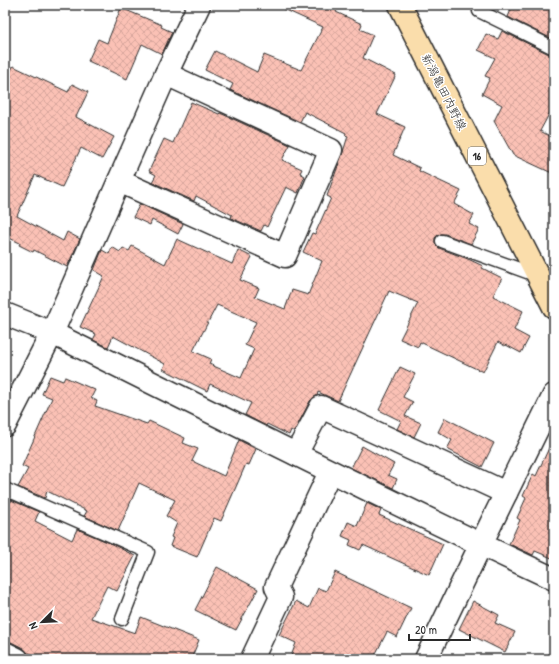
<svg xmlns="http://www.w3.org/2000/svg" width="559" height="664" viewBox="0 0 559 664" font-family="'Patrick Hand','Klee One',sans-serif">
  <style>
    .building { fill: url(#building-cross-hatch); stroke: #2b2b2b; fill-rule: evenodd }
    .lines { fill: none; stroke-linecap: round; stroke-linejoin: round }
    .service-casing { stroke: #2b2b2b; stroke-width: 15 }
    .minor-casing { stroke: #2b2b2b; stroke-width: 25 }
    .tertiary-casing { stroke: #2b2b2b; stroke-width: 25 }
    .primary-casing { stroke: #2b2b2b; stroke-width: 25 }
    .service { stroke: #fff; stroke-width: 12 }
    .minor { stroke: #fff; stroke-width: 22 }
    .tertiary { stroke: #fff; stroke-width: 22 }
    .primary { stroke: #faddab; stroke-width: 22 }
    .labels { text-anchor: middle; stroke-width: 3; stroke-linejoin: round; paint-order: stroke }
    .shield { fill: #fff; stroke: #6b6b6b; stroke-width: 1 }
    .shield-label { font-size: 11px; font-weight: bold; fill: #2b2b2b }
    .street-label { font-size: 12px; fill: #2b2b2b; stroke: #fff }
  </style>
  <defs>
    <pattern id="building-cross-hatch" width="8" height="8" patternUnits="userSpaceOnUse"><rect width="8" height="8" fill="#fbc1b5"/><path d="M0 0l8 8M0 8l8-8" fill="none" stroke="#d7a69c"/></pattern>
  </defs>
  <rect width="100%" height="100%" fill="#fff"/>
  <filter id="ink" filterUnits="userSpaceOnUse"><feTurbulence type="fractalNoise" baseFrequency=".025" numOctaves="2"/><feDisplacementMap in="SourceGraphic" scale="8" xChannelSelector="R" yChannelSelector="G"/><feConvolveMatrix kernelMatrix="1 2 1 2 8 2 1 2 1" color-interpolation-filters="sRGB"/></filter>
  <g filter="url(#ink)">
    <!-- building -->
    <g class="building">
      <path d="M275 5H339L336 12 362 24 360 29 373 35 363 58 396 75 377 114 405 127 393 155 420 168 419 171 461 191 454 204 474 215 469 224 479 229 471 244 445 234H441L438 235 435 238V242L436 245 439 248 468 259 483 266 482 268 502 278 493 296 523 311 514 330 529 338 521 353 506 345 505 346 498 342 483 372 420 342 418 347 400 339 418 303 389 291 338 401 318 392 317 396 314 397 310 401 294 432 291 430 289 435 267 424 266 426 245 415 251 403 210 384 207 391 163 369 165 364 113 336 108 347 93 340 96 334 80 327 104 276 94 270 102 250 109 254 112 247 120 252 123 248 129 251 132 246 165 264 177 239 232 264 238 250 252 257 240 280 259 288 255 297 285 309 292 290 308 295 322 261 303 252 312 233 315 234 331 198 327 196 342 155 348 136 345 135 346 133 305 112 300 122 230 90 233 84 205 70 215 51 257 72 264 55 301 70 323 27ZM217 305 256 322 245 345 254 349 241 378 209 364 211 359 193 351Z"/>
      <polygon points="513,5 542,5 554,11 554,40 508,17"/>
      <polygon points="121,8 162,25 161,27 172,32 162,54 142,44 127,79 88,61 98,39 107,43"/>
      <polygon points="502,31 551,55 554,55 554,105 540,131 554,138 554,174 513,155 494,121 502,105 482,94 490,78 485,76 495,58 478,50 486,34 498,39"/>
      <polygon points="13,66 68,92 72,84 88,92 76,117 114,137 102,159 81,148 62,187 35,175 17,216 63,241 67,232 80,239 67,267 34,250 33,252 19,245 20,243 7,237 5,242 5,84"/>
      <polygon points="191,102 219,114 220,113 290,145 282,160 302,169 300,173 305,176 298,193 286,187 267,227 264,225 261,231 231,218 232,215 196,196 194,201 152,182 156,175 149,171 164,139 173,143"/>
      <polygon points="140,204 183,224 178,234 152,220 150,225 133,217"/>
      <polygon points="400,367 415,374 403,397 413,402 405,416 421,423 414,437 397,429 401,421 379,410"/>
      <polygon points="50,376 63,381 65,377 95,390 91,398 97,401 95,406 147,424 149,421 185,438 183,443 198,449 192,461 224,476 239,440 256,449 249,465 246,464 221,521 214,518 197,557 170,546 173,538 171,537 177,523 166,516 175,500 139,483 118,531 84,516 87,511 47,491 45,498 18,487 28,469 22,466 52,398 42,394"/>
      <polygon points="445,418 494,443 482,467 447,449 452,440 438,432"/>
      <polygon points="554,437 554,559 535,551 533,555 509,544 520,520 517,518 526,498 523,496 533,474 536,476"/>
      <polygon points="362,446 394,464 388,475 397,479 393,488 351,468"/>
      <polygon points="5,499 11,502 11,500 39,512 35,521 72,540 77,529 112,544 135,556 117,591 107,586 91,618 135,633 141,617 199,640 191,659 41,659 29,653 28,655 27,652 23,648 11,642 5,641"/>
      <polygon points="367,503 381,510 379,515 443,544 429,575 363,545 360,550 349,545 351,540 342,536 348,522 357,526"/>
      <polygon points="217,567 258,589 236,630 195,610"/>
      <polygon points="335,572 411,608 397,637 387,632 373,659 290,659 296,643 279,635 296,601 309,608 318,588 326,591"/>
      <polygon points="473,601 499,615 495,623 515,632 505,652 459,629"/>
    </g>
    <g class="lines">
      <defs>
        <g id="service">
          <polyline points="479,11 554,48"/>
          <polyline points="442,241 538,276"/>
          <polyline points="5,489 148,552 122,619"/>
        </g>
        <g id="minor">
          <polyline points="119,181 285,256 331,150 166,74"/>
          <path d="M5 314 52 333C219 416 385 500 554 579"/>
          <polyline points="5,425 52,333 166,74 199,5"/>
          <polyline points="296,454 321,407 506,493"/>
          <polyline points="5,653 17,659"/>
          <polyline points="252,659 281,597 276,587 330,472"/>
        </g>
        <polyline id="tertiary" points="426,659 481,544 554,395"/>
        <polyline id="primary" points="400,5 554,307"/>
      </defs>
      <!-- service casing -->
      <use href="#service" class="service-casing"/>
      <!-- minor casing -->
      <use href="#minor" class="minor-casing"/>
      <!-- tertiary casing -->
      <use href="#tertiary" class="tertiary-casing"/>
      <!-- primary casing -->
      <use href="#primary" class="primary-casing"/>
      <!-- service -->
      <use href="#service" class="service"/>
      <!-- minor -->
      <use href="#minor" class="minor"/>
      <!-- tertiary -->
      <use href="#tertiary" class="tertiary"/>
      <!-- primary -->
      <use href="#primary" class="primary"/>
    </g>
  </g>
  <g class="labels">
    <!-- shield labels -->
    <rect class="shield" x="468" y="147" width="18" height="18" rx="3"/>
    <g class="shield-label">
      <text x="477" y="160">16</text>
    </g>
    <!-- street labels -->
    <g class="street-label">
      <text transform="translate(444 92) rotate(63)" y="4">新潟亀田内野線</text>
    </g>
  </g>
  <!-- margin -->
  <rect width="559" height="664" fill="none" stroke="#fff" stroke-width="20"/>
  <rect x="10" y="10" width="539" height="644" fill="none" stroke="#2b2b2b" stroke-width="1.5" filter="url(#ink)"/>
  <!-- north arrow -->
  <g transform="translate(42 622) rotate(246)" stroke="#ffffff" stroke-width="3" paint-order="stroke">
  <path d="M0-3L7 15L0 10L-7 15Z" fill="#2b2b2b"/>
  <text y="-6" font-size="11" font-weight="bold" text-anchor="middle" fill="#2b2b2b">N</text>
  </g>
  <!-- scale -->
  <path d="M409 634v6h61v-6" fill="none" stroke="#2b2b2b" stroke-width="2"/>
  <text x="415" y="634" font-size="12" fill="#2b2b2b" stroke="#ffffff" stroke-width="3" paint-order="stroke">20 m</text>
</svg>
